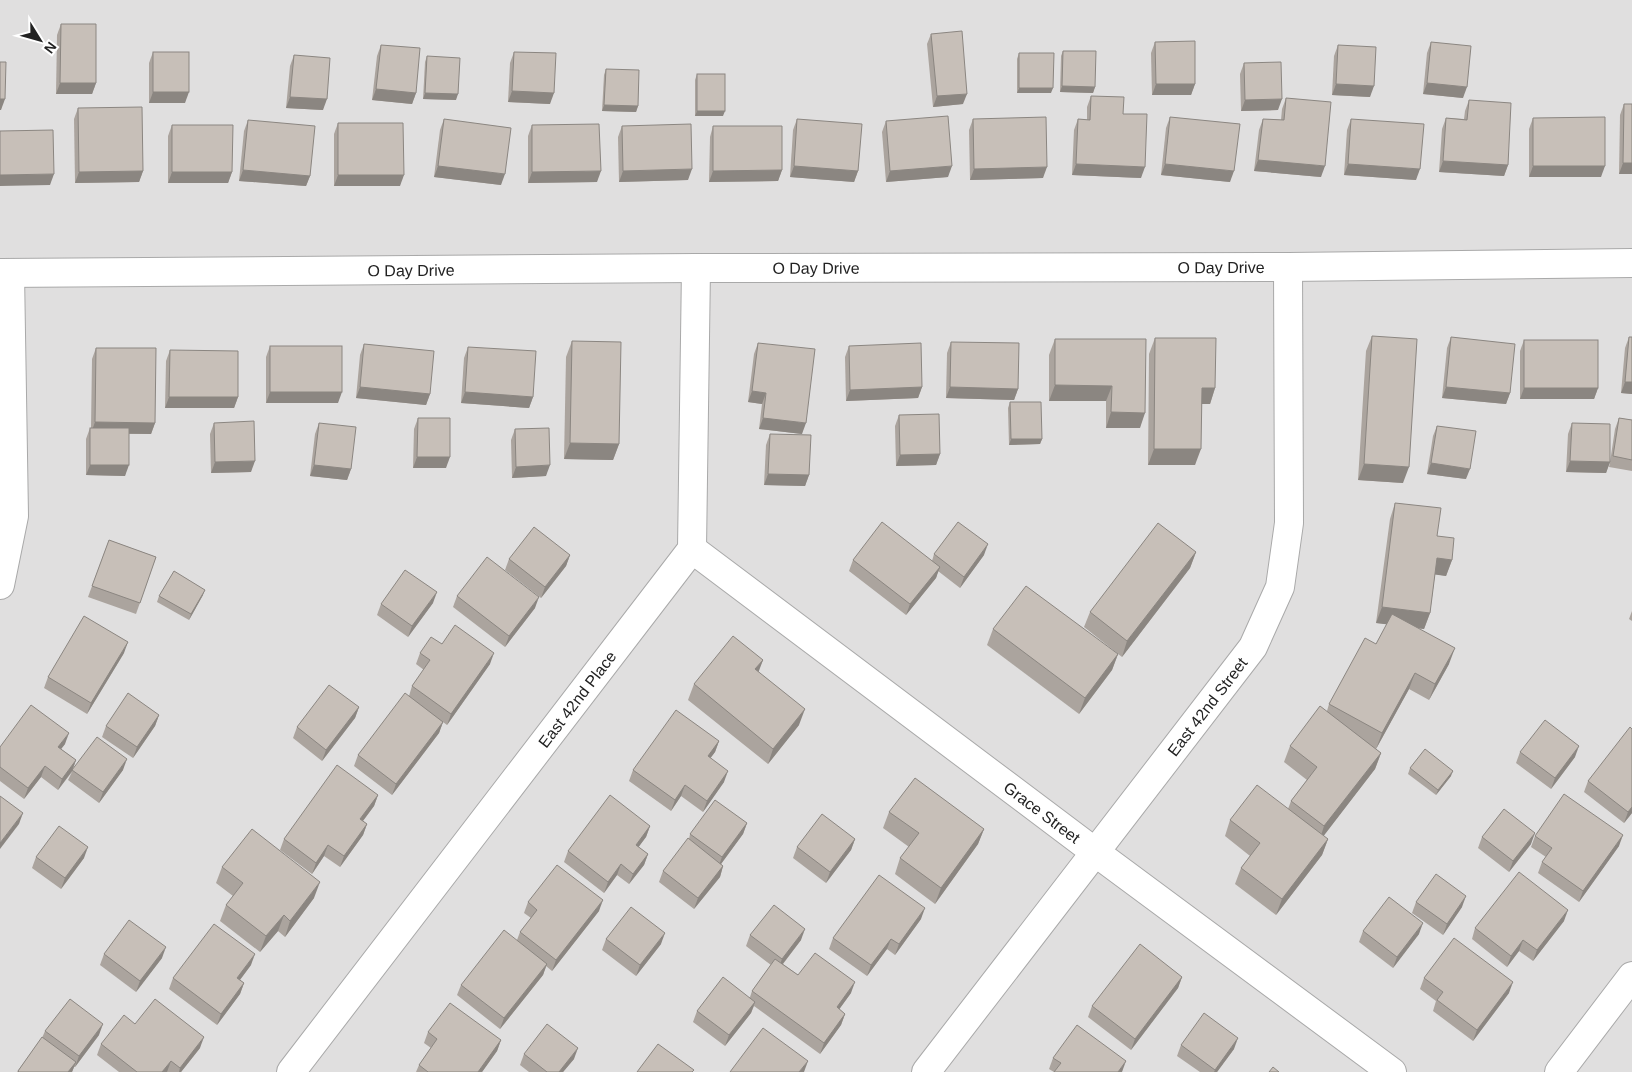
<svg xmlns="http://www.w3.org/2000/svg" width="1632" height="1072" viewBox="0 0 1632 1072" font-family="Helvetica,sans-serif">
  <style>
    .residential { fill: #e0dfdf }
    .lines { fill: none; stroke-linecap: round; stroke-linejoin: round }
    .minor-casing { stroke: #a9a9a9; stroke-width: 30 }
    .minor { stroke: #fff; stroke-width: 28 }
    .wall { fill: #aba49e }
    .shaded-wall { fill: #8b8681 }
    .building { fill: #c7bfb8; stroke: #8b8681 }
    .labels { text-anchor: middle; stroke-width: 5; stroke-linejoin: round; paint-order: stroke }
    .street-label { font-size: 16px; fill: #222; stroke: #fff }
  </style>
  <rect width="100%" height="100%" fill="#f2efe9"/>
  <!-- residential -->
  <rect class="residential" x="0" y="0" width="1632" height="1072"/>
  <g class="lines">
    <defs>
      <g id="minor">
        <path id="s1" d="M0 273 696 268 1288 267 1632 263"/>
        <path id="s2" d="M692 549 1095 852 1392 1072"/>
        <polyline points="0,585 14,516 10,273"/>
        <path id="s3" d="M291 1072 692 549 696 268"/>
        <path id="s4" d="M926 1072 1253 647 1280 587 1289 523 1288 267"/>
        <polyline points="1559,1072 1632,976"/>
      </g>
    </defs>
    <!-- minor casing -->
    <use href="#minor" class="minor-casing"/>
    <!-- minor -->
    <use href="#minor" class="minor"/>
  </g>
  <!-- wall -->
  <g class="wall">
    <polygon points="61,24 96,83 92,94 56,94 57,35"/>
    <polygon points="931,34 963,104 933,107 927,44"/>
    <polygon points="1155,42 1195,84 1191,95 1152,95 1151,53"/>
    <polygon points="1431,42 1463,98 1423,94 1427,53"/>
    <polygon points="381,45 416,93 412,104 372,100 377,56"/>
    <polygon points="1338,45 1370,97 1332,95 1334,56"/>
    <polygon points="1063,51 1095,87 1093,93 1060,92 1061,56"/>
    <polygon points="153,52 185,103 149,103 149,63"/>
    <polygon points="514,52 550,104 508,102 510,63"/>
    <polygon points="1019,53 1051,93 1017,93 1017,59"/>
    <polygon points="294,55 323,110 286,108 290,66"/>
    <polygon points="427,56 456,100 423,99 425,62"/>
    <polygon points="1244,63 1278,110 1241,111 1240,74"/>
    <polygon points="606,69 638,106 636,112 602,111 604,75"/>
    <polygon points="697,74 723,116 695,116 695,80"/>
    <polygon points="1091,96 1123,114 1141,178 1072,175 1074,130 1078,119 1087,120 1087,107"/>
    <polygon points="1286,98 1321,177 1254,171 1259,130 1263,119 1281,120 1282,109"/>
    <polygon points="1469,100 1508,165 1504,176 1439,172 1442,129 1446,118 1464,119 1465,111"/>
    <polygon points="1624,104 1632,174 1619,174 1620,115"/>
    <polygon points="78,108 143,171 139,182 75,183 74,119"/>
    <polygon points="1170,117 1230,182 1161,175 1166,128"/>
    <polygon points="1533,118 1601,177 1529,177 1529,129"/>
    <polygon points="444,119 501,185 434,177 440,130"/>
    <polygon points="797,119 858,171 854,182 790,177 793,130"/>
    <polygon points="973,119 1043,178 970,180 969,130"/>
    <polygon points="1351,119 1416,180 1344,175 1347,130"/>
    <polygon points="248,120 310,176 306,186 239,181 244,131"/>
    <polygon points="886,121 948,177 886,182 882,132"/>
    <polygon points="338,123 400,186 334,186 334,134"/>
    <polygon points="172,125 232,172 228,183 168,183 168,136"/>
    <polygon points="532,125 597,182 528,183 528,136"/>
    <polygon points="622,126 688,180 619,182 618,137"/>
    <polygon points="713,126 782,170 778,181 709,182 710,137"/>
    <polygon points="1372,336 1403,483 1358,480 1366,351"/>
    <polygon points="1451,337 1510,393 1506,404 1442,398 1447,348"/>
    <polygon points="1629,337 1632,337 1632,394 1621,393 1625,348"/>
    <polygon points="1155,338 1215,388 1210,404 1202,404 1195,465 1148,465 1149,354"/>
    <polygon points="1055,339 1146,339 1140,428 1106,428 1106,401 1049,401 1049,355"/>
    <polygon points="1524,340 1598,388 1594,399 1520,399 1520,351"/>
    <polygon points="572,341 619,444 613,460 564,459 566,357"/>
    <polygon points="951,342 1018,389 1014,400 946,398 947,353"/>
    <polygon points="758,343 802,434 759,429 762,404 748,402 754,354"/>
    <polygon points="364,344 430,394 426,405 356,398 360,355"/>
    <polygon points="270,346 338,403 266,403 266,357"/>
    <polygon points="849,346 922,387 918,398 846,401 845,357"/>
    <polygon points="468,347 533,397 529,408 461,403 464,358"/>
    <polygon points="96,348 155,423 151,434 129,434 125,476 86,475 86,439 90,428 91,428 92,359"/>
    <polygon points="170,350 238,397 234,408 165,408 166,361"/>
    <polygon points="1010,402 1042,439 1040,444 1009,445 1008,408"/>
    <polygon points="899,415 940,454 936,465 896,466 895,426"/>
    <polygon points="418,418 446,468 413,468 414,429"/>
    <polygon points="1619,418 1632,420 1632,471 1609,467 1610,462 1606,473 1566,472 1568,434 1572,423 1610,462 1615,429"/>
    <polygon points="214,423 251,472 211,473 210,434"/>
    <polygon points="319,423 351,469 347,480 310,476 315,434"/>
    <polygon points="1437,426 1466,479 1427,474 1433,436"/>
    <polygon points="515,429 546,476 512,478 511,440"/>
    <polygon points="770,434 809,475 805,486 764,485 766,445"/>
    <polygon points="1395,503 1437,536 1452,560 1446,576 1435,574 1430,613 1424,629 1417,628 1449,664 1429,700 1409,689 1376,749 1381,753 1375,769 1323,836 1328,839 1322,855 1276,915 1235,884 1241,868 1250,856 1225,836 1230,820 1288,809 1291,801 1307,780 1284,762 1290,746 1327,711 1329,704 1376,644 1387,624 1376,623 1390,519"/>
    <polygon points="109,540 156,557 136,614 88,597"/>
    <polygon points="1196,552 1190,568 1122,657 1084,627 1090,612"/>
    <polygon points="934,554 984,555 960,588 938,571 936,578 906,615 849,571 853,560 932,561"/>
    <polygon points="570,555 566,566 541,598 505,570 509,559"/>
    <polygon points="203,595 189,620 157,602 159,596"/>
    <polygon points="457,596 535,608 505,647 453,607"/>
    <polygon points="433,603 408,637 377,615 381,604"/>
    <polygon points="1632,611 1632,621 1629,619"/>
    <polygon points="993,629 1118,654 1112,670 1079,714 987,645"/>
    <polygon points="442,644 490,664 447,725 443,722 439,733 392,795 354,766 358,755 409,696 412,686 424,670 416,664 420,653"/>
    <polygon points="124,653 87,714 44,688 48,677"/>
    <polygon points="763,660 758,671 799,725 768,764 688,700 694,684"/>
    <polygon points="359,707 355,718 322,761 293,738 297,727"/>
    <polygon points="159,715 155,726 133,758 102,737 106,726"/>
    <polygon points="1632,729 1632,813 1624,823 1584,792 1588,781"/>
    <polygon points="719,741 715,752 710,758 724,782 703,812 681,796 671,811 629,781 633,770"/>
    <polygon points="65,744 61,749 76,760 73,769 123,770 99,803 68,780 72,772 58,790 41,777 24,799 0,781 0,747"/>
    <polygon points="1520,752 1575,757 1551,789 1516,763"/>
    <polygon points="1410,768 1451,776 1436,795 1408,774"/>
    <polygon points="378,795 374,806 363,821 367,824 363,835 340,867 324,856 312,874 280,850 284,839"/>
    <polygon points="889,812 984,829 978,844 935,904 895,874 900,858 909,847 883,828"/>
    <polygon points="747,823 743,834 721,864 723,866 720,877 694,909 659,882 663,871 689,839 690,834"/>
    <polygon points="650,826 646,837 638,847 648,854 644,865 629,884 617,875 604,893 564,862 568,851"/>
    <polygon points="1535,836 1619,846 1579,902 1538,873 1542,862 1546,857 1531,847"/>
    <polygon points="1482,837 1531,844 1509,872 1478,848"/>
    <polygon points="855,839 851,850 826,883 793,858 797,847"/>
    <polygon points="36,857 84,858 61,889 32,868"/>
    <polygon points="222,867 314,898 285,937 278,931 260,952 220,921 226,905 233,896 216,883"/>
    <polygon points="528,902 599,911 552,971 546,966 543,975 500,1029 457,995 461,985 517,940 520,932 531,918 524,913"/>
    <polygon points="1416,902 1462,907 1443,935 1412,913"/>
    <polygon points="921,919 895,955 887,949 867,976 829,949 833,938"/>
    <polygon points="1564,921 1533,961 1519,951 1507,967 1472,939 1475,928"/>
    <polygon points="1363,931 1419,934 1393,968 1359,942"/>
    <polygon points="750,935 801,940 783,964 798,975 851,993 839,1009 845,1014 841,1025 820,1054 754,1006 751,1013 725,1046 693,1022 697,1011 750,997 752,991 771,965 746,946"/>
    <polygon points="606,939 661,944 636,976 602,950"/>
    <polygon points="104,954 162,958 136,992 100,965"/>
    <polygon points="251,965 240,980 244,983 240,994 217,1025 169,989 173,978"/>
    <polygon points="1182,977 1178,988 1131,1050 1088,1017 1092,1006"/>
    <polygon points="1424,978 1509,993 1473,1041 1433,1011 1436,1001 1420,989"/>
    <polygon points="135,1024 200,1048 181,1072 119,1072 97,1055 101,1044"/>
    <polygon points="45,1031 99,1035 75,1067 74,1067 72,1072 17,1072 42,1038"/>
    <polygon points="428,1032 501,1040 497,1051 482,1072 416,1072 419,1065 431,1048 424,1043"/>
    <polygon points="1181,1045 1234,1049 1217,1072 1200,1072 1177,1056"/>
    <polygon points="524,1054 574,1059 563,1072 529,1072 520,1065"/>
    <polygon points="1053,1058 1122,1072 1054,1072 1049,1069"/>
  </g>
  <!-- shaded-wall -->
  <g class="shaded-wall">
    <polygon points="60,83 96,83 92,94 56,94"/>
    <polygon points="1427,83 1467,87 1463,98 1423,94"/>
    <polygon points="1156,84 1195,84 1191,95 1152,95"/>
    <polygon points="1336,84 1374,86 1370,97 1332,95"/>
    <polygon points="1062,86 1095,87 1093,93 1060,92"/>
    <polygon points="1019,88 1053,88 1051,93 1017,93"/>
    <polygon points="376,89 416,93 412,104 372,100"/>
    <polygon points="512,91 554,93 550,104 508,102"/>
    <polygon points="153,92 189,92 185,103 149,103"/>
    <polygon points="425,93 458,94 456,100 423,99"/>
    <polygon points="967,94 963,104 933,107 937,96"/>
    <polygon points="290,97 327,99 323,110 286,108"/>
    <polygon points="0,99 5,99 1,110 0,110"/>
    <polygon points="1282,99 1278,110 1241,111 1245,100"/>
    <polygon points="604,105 638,106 636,112 602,111"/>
    <polygon points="697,111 725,111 723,116 695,116"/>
    <polygon points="1258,160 1325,166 1321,177 1254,171"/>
    <polygon points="1443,161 1508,165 1504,176 1439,172"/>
    <polygon points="1623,163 1632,163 1632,174 1619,174"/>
    <polygon points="1076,164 1145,167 1141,178 1072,175"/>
    <polygon points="1165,164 1234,171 1230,182 1161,175"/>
    <polygon points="1348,164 1420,169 1416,180 1344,175"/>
    <polygon points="438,166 505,174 501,185 434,177"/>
    <polygon points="794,166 858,171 854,182 790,177"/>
    <polygon points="952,166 948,177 886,182 890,171"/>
    <polygon points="1533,166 1605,166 1601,177 1529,177"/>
    <polygon points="1047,167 1043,178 970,180 974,169"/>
    <polygon points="692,169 688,180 619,182 623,171"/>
    <polygon points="243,170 310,176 306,186 239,181"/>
    <polygon points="782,170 778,181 709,182 713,171"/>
    <polygon points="143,171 139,182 75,183 79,172"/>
    <polygon points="601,171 597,182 528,183 532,172"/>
    <polygon points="172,172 232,172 228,183 168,183"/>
    <polygon points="54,174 50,185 0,186 0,175"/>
    <polygon points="338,175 404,175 400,186 334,186"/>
    <polygon points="1625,382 1632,382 1632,394 1621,393"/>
    <polygon points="1055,385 1112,386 1106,401 1049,401"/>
    <polygon points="360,387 430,394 426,405 356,398"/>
    <polygon points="922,387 918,398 846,401 850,390"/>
    <polygon points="950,387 1018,389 1014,400 946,398"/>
    <polygon points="1446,387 1510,393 1506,404 1442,398"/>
    <polygon points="1202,388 1215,388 1210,404 1196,404"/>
    <polygon points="1524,388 1598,388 1594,399 1520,399"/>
    <polygon points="752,391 766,393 762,404 748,402"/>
    <polygon points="270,392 342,392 338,403 266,403"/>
    <polygon points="465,392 533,397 529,408 461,403"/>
    <polygon points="169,397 238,397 234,408 165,408"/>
    <polygon points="1111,412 1145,413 1140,428 1106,428"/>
    <polygon points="763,418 806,423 802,434 759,429"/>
    <polygon points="95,422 155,423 151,434 91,433"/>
    <polygon points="1011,439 1042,439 1040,444 1009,445"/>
    <polygon points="570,443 619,444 613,460 564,459"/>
    <polygon points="1154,449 1201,449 1195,465 1148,465"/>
    <polygon points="940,454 936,465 896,466 900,455"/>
    <polygon points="417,457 450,457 446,468 413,468"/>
    <polygon points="255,461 251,472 211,473 215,462"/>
    <polygon points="1570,461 1610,462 1606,473 1566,472"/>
    <polygon points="1431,463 1470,469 1466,479 1427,474"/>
    <polygon points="1364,464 1409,467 1403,483 1358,480"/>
    <polygon points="90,465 129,465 125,476 86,475"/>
    <polygon points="314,465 351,469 347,480 310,476"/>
    <polygon points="550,465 546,476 512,478 516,467"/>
    <polygon points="768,474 809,475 805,486 764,485"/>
    <polygon points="988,544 984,555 960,588 964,577"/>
    <polygon points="1196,552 1190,568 1122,657 1127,641"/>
    <polygon points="570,555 566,566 541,598 545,587"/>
    <polygon points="1437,558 1452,560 1446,576 1431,574"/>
    <polygon points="940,567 936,578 906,615 910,604"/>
    <polygon points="205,590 203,595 189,620 191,614"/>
    <polygon points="437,592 433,603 408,637 412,626"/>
    <polygon points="539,597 535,608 505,647 509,636"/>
    <polygon points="1382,607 1430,613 1424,629 1376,623"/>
    <polygon points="128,642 124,653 87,714 91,703"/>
    <polygon points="1455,648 1449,664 1429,700 1435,684"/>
    <polygon points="494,653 490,664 447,725 451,714"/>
    <polygon points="1118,654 1112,670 1079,714 1085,698"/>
    <polygon points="763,660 757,676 755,669"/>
    <polygon points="1415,673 1409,689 1376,749 1382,733"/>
    <polygon points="359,707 355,718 322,761 326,750"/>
    <polygon points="805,709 799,725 768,764 773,749"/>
    <polygon points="159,715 155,726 133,758 137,747"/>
    <polygon points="443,722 439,733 392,795 396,784"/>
    <polygon points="69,733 65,744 54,758 58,747"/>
    <polygon points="719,741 715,752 704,767 708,756"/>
    <polygon points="1579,746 1575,757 1551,789 1555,778"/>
    <polygon points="1381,753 1375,769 1319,842 1324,826"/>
    <polygon points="127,759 123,770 99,803 103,792"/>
    <polygon points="76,760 72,771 58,790 62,779"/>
    <polygon points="45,766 41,777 24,799 28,788"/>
    <polygon points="728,771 724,782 703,812 707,801"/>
    <polygon points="1453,771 1451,776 1436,795 1438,790"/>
    <polygon points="685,785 681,796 671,811 675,800"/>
    <polygon points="378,795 374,806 356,830 360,819"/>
    <polygon points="1632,807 1632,813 1624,823 1628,812"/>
    <polygon points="23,813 19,824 0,849 0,843"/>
    <polygon points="747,823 743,834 718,868 722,857"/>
    <polygon points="367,824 363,835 340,867 344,856"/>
    <polygon points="650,826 646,837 632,856 636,845"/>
    <polygon points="984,829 978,844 935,904 941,888"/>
    <polygon points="1535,833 1531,844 1509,872 1513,861"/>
    <polygon points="1623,835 1619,846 1579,902 1583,891"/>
    <polygon points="855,839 851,850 826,883 830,872"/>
    <polygon points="1328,839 1322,855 1276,915 1282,899"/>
    <polygon points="328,845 324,856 312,874 316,863"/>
    <polygon points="88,847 84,858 61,889 65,878"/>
    <polygon points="648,854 644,865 629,884 633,874"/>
    <polygon points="621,864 617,875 604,893 608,882"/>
    <polygon points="723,866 720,877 694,909 698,898"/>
    <polygon points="320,882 314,898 285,937 290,921"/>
    <polygon points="1466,896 1462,907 1443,935 1447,924"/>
    <polygon points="603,900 599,911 552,971 556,960"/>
    <polygon points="925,908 921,919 895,955 899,944"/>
    <polygon points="1568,910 1564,921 1533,961 1537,950"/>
    <polygon points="284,915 278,931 260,952 266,936"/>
    <polygon points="1423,923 1419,934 1393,968 1397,957"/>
    <polygon points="805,929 801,940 778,970 782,959"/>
    <polygon points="665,933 661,944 636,976 640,965"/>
    <polygon points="891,939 887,949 867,976 871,965"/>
    <polygon points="1523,940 1519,951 1507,967 1511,956"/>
    <polygon points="166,947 162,958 136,992 140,981"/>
    <polygon points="255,954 251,965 233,989 237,978"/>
    <polygon points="547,964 543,975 500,1029 504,1018"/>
    <polygon points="1182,977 1178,988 1131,1050 1135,1039"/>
    <polygon points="855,982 851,993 833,1018 837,1007"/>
    <polygon points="1513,982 1509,993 1473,1041 1477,1030"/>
    <polygon points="244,983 240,994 217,1025 221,1014"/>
    <polygon points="755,1002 751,1013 725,1046 729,1035"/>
    <polygon points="845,1014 841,1025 820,1054 824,1043"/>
    <polygon points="103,1024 99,1035 75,1067 79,1056"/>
    <polygon points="204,1037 200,1048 181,1072 179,1072 180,1068"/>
    <polygon points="1238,1038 1234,1049 1217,1072 1214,1072 1215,1070"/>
    <polygon points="501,1040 497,1051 482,1072 478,1072"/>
    <polygon points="578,1048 574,1059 563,1072 559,1072"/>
    <polygon points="171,1061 167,1072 162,1072"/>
    <polygon points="808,1061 804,1072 799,1072"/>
    <polygon points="1126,1061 1122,1072 1118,1072"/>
    <polygon points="76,1062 72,1072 68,1072"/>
  </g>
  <!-- building -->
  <g class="building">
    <polygon points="61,24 96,24 96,83 60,83"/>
    <polygon points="962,31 967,94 937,96 931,34"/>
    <polygon points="1195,41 1195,84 1156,84 1155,42"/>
    <polygon points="1431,42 1471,46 1467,87 1427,83"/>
    <polygon points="381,45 420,48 416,93 376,89"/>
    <polygon points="1338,45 1376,47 1374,86 1336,84"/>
    <polygon points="1063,51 1096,51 1095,87 1062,86"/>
    <rect x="153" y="52" width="36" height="40"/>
    <polygon points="514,52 556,53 554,93 512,91"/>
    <polygon points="1019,53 1054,53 1053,88 1019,88"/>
    <polygon points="294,55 330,58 327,99 290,97"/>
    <polygon points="427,56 460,58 458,94 425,93"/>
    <polygon points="0,62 6,62 5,99 0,99"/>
    <polygon points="1281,62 1282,99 1245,100 1244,63"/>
    <polygon points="606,69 639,70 638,106 604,105"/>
    <rect x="697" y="74" width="28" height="37"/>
    <polygon points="1091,96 1124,97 1123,114 1147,114 1145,167 1076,164 1078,119 1090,120"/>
    <polygon points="1286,98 1331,102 1325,166 1258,160 1263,119 1284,120"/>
    <polygon points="1469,100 1511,103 1508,165 1443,161 1446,118 1467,120"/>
    <polygon points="1624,104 1632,104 1632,163 1623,163"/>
    <polygon points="142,107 143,171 79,172 78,108"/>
    <polygon points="948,116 952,166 890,171 886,121"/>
    <polygon points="1046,117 1047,167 974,169 973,119"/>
    <polygon points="1170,117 1240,124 1234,171 1165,164"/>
    <polygon points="1605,117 1605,166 1533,166 1533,118"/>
    <polygon points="444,119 511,128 505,174 438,166"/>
    <polygon points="797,119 862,124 858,171 794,166"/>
    <polygon points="1351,119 1424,124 1420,169 1348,164"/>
    <polygon points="248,120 315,126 310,176 243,170"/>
    <polygon points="338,123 403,123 404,175 338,175"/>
    <polygon points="599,124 601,171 532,172 532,125"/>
    <polygon points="691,124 692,169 623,171 622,126"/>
    <polygon points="172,125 233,125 232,172 172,172"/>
    <polygon points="713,126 782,126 782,170 713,171"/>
    <polygon points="53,130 54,174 0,175 0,131"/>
    <polygon points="1372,336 1417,339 1409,467 1364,464"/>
    <polygon points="1451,337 1515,344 1510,393 1446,387"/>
    <polygon points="1629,337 1632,337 1632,382 1625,382"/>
    <polygon points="1155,338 1216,338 1215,388 1202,388 1201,449 1154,449"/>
    <polygon points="1055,339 1146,339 1145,413 1111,412 1112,386 1055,385"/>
    <rect x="1524" y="340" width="74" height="48"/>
    <polygon points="572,341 621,342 619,444 570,443"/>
    <polygon points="951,342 1019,343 1018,389 950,387"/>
    <polygon points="758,343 815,349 806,423 763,418 766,393 752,391"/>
    <polygon points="921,343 922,387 850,390 849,346"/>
    <polygon points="364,344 434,351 430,394 360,387"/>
    <rect x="270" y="346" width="72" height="46"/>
    <polygon points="468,347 536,351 533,397 465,392"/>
    <polygon points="96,348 156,348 155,423 95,422"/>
    <polygon points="170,350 238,351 238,397 169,397"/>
    <polygon points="1010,402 1041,402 1042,439 1011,439"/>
    <polygon points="939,414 940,454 900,455 899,415"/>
    <polygon points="418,418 450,418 450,457 417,457"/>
    <polygon points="1619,418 1632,420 1632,460 1613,456"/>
    <polygon points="254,421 255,461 215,462 214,423"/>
    <polygon points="319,423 356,427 351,469 314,465"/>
    <polygon points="1572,423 1610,424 1610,462 1570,461"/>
    <polygon points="1437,426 1476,431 1470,469 1431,463"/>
    <rect x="90" y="428" width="39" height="37"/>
    <polygon points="549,428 550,465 516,467 515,429"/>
    <polygon points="770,434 811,435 809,475 768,474"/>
    <polygon points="1395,503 1441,508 1437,536 1454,538 1452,560 1437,558 1430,613 1382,607"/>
    <polygon points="882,522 940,567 910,604 853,560"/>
    <polygon points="958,522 988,544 964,577 934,554"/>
    <polygon points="1158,523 1196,552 1127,641 1090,612"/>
    <polygon points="534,527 570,555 545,587 509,559"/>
    <polygon points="109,540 156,557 140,603 92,586"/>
    <polygon points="487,557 539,597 509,636 457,596"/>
    <polygon points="405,570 437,592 412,626 381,604"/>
    <polygon points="174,571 205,590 191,614 159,596"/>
    <polygon points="1026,586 1118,654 1085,698 993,629"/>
    <polygon points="1392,614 1455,648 1435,684 1415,673 1382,733 1329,704 1365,638 1376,644"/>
    <polygon points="84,616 128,642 91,703 48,677"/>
    <polygon points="455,625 494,653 451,714 412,686 430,660 420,653 431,637 442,644"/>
    <polygon points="733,636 763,660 755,669 805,709 773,749 694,684"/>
    <polygon points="329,685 359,707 326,750 297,727"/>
    <polygon points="128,693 159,715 137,747 106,726"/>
    <polygon points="405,693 443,722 396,784 358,755"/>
    <polygon points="31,705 69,733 58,747 76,760 62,779 45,766 28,788 0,767 0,747"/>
    <polygon points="1320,706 1381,753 1324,826 1291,801 1317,767 1290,746"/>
    <polygon points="676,710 719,741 708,756 728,771 707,801 685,785 675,800 633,770"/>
    <polygon points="1545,720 1579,746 1555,778 1520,752"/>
    <polygon points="1630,727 1632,729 1632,807 1628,812 1588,781"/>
    <polygon points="97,737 127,759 103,792 72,770"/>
    <polygon points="1425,749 1453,771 1438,790 1410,768"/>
    <polygon points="337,765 378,795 360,819 367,824 344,856 328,845 316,863 284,839"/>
    <polygon points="915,778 984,829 941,888 900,858 919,833 889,812"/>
    <polygon points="1257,785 1328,839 1282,899 1241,868 1260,843 1230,820"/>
    <polygon points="1564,794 1623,835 1583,891 1542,862 1552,848 1535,836"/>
    <polygon points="610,795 650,826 636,845 648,854 633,874 621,864 608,882 568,851"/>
    <polygon points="0,796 23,813 0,843"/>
    <polygon points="715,800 747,823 722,857 690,834"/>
    <polygon points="1504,809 1535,833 1513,861 1482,837"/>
    <polygon points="822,814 855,839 830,872 797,847"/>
    <polygon points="59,826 88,847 65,878 36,857"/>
    <polygon points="252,829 320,882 290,921 284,915 266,936 226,905 243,883 222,867"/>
    <polygon points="688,838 723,866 698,898 663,871"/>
    <polygon points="557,865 603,900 556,960 520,932 537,910 528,902"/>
    <polygon points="1519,872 1568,910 1537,950 1523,940 1511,956 1475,928"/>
    <polygon points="1436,874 1466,896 1447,924 1416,902"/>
    <polygon points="879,875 925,908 899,944 891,939 871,965 833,938"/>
    <polygon points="1389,897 1423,923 1397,957 1363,931"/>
    <polygon points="774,905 805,929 782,959 750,935"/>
    <polygon points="631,907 665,933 640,965 606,939"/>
    <polygon points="129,920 166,947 140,981 104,954"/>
    <polygon points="214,924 255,954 237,978 244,983 221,1014 173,978"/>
    <polygon points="504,930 547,964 504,1018 461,985"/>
    <polygon points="1454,938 1513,982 1477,1030 1437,1000 1443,992 1424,978"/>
    <polygon points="1140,944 1182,977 1135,1039 1092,1006"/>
    <polygon points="815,953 855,982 837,1007 845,1014 824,1043 752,991 775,959 798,975"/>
    <polygon points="723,977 755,1002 729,1035 697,1011"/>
    <polygon points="70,999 103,1024 79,1056 45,1031"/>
    <polygon points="155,999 204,1037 180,1068 171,1061 162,1072 137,1072 101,1044 124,1015 135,1024"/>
    <polygon points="450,1003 501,1040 478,1072 428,1072 419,1065 437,1039 428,1032"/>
    <polygon points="1204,1013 1238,1038 1215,1070 1181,1045"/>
    <polygon points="547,1024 578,1048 559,1072 547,1072 524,1054"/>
    <polygon points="1077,1025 1126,1061 1118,1072 1054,1072 1061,1063 1053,1058"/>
    <polygon points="763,1028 808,1061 799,1072 730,1072"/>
    <polygon points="42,1037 76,1062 68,1072 19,1072 18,1071"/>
    <polygon points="658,1044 694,1070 692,1072 637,1072"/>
    <polygon points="1273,1067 1279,1072 1269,1072"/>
  </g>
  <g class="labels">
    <!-- street labels -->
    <g class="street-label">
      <text dy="6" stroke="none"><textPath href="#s1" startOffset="1221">O Day Drive</textPath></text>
      <text dy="6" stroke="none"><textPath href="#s1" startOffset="816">O Day Drive</textPath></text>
      <text dy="6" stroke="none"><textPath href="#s1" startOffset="411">O Day Drive</textPath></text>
      <text dy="6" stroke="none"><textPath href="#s3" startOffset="470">East 42nd Place</textPath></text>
      <text dy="6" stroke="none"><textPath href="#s4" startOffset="461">East 42nd Street</textPath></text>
      <text dy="6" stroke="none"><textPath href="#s2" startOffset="438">Grace Street</textPath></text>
    </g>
  </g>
  <!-- north arrow -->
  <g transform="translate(40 40) rotate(127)" stroke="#ffffff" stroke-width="4" paint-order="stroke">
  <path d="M0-4L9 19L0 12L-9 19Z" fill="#222222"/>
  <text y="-8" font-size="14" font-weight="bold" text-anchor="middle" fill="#222222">N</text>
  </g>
</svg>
